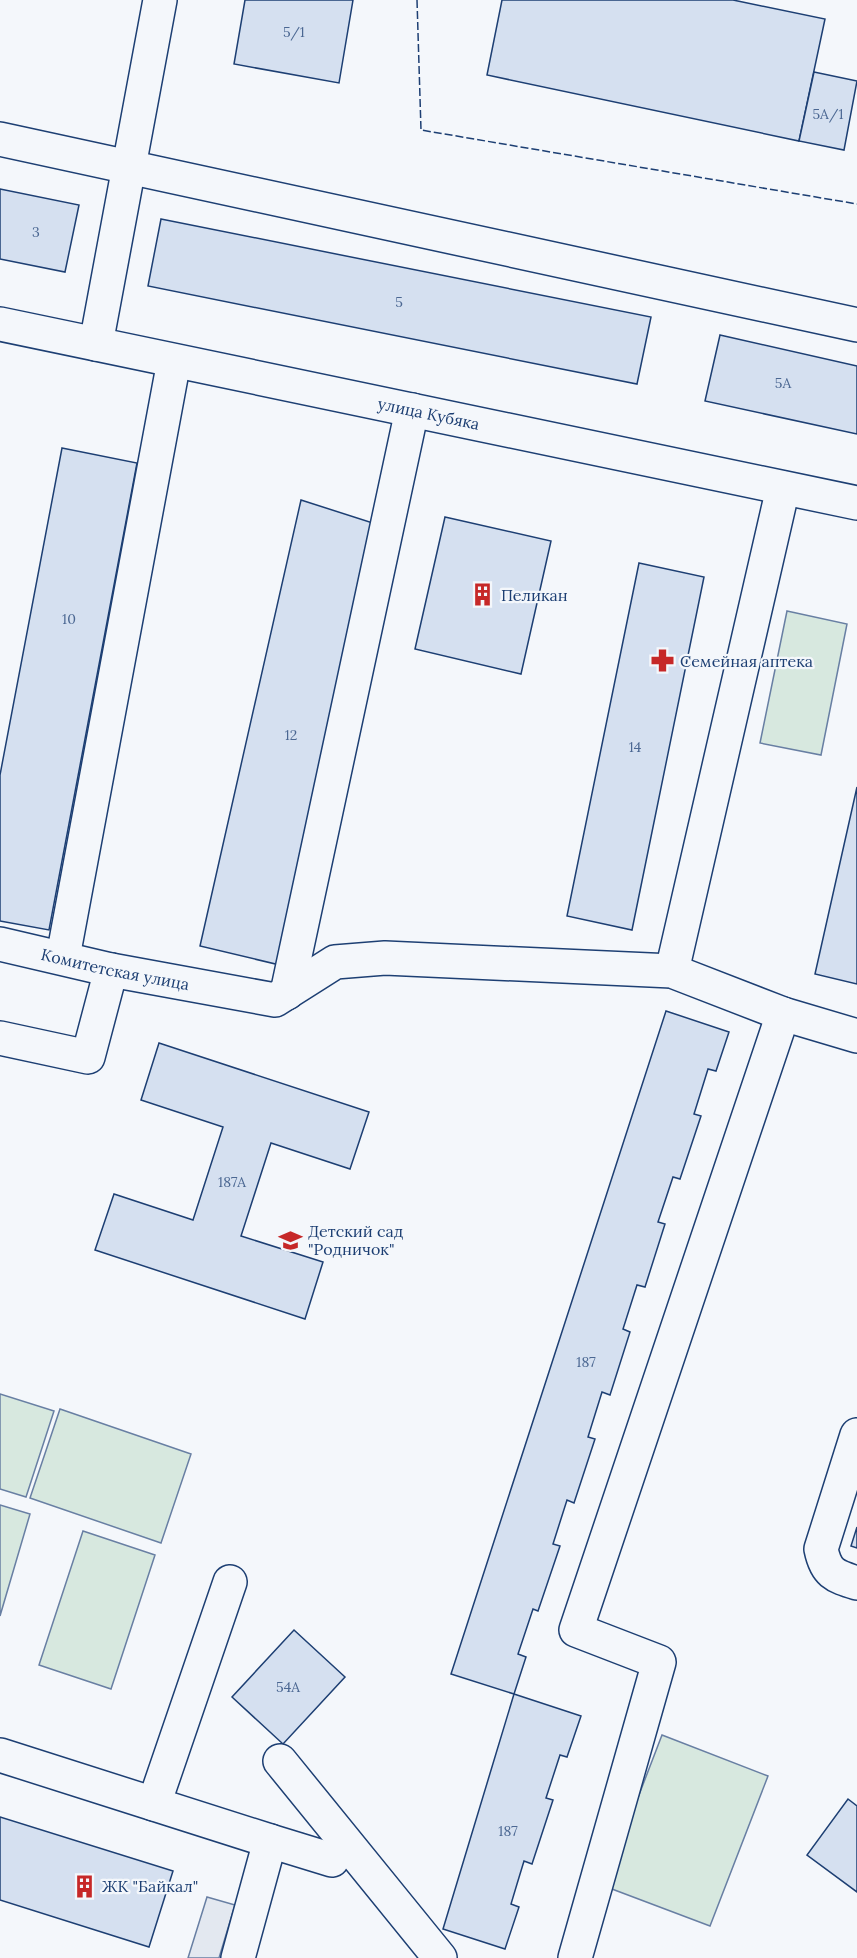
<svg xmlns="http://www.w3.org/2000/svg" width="857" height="1958" viewBox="0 0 857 1958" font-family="Lora,serif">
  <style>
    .green { fill: #d7e8df; stroke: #687fa3; stroke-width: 1.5 }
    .parking { fill: #e3e8f0; stroke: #687fa3; stroke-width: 1.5 }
    .building { fill: #d5e0f0; stroke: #1d3f73; stroke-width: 1.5 }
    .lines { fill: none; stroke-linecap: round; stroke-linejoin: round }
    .minor-casing { stroke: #1d3f73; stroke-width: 36 }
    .minor { stroke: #f4f7fb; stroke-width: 33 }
    .fence { stroke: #1d3f73; stroke-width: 1.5; stroke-dasharray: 8 3; stroke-linecap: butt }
    .labels { text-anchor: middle; stroke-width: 4.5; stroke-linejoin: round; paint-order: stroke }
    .number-label { font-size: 14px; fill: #4b6792 }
    .street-label { font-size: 16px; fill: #1d3f73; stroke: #f4f7fb }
    .poi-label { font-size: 16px; fill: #1d3f73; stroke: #f4f7fb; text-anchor: start }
  </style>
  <rect width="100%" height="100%" fill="#f4f7fb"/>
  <!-- green -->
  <g class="green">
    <polygon points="787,611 847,624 821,755 760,743"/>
    <polygon points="0,1394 54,1411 26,1497 0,1489"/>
    <polygon points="60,1409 191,1454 161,1543 30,1498"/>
    <polygon points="0,1505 30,1514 0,1616"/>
    <polygon points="83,1531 155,1555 111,1689 39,1665"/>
    <polygon points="662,1735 768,1776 710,1926 604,1886"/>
  </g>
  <!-- parking -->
  <polygon class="parking" points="207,1897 235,1905 219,1958 188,1958"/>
  <!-- building -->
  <g class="building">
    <polygon points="245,0 353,0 339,83 234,64"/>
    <polygon points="502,0 733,0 825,19 799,141 487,75"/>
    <polygon points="814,72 857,81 844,150 799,141"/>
    <polygon points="0,189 79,205 65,272 0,259"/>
    <polygon points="161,219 651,317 637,384 148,286"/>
    <polygon points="720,335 857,366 857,434 705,401"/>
    <polygon points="62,448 137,463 49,930 0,921 0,775"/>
    <polygon points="301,500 379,525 284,966 200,946"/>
    <polygon points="445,517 551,541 521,674 415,649"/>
    <polygon points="639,563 704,577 632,930 567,916"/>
    <polygon points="857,787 857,984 815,974"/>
    <polygon points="666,1011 729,1032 716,1071 708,1069 694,1114 701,1116 680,1179 673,1177 658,1222 665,1224 645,1287 637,1285 623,1329 630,1332 610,1395 602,1392 588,1437 595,1439 574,1503 567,1500 553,1544 560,1546 538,1611 533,1609 518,1654 526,1657 514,1694 451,1674"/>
    <polygon points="159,1043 369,1112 350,1169 271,1143 241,1236 323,1262 305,1319 95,1250 114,1194 193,1220 223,1127 141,1100"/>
    <polygon points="857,1527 857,1548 851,1546"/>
    <polygon points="294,1630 345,1677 283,1744 232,1697"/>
    <polygon points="514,1694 581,1716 567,1757 560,1755 546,1798 553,1800 532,1864 524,1861 517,1884 511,1904 519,1907 505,1949 443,1929"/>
    <polygon points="848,1799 857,1806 857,1892 807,1855"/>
    <polygon points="0,1817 173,1871 149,1947 0,1900"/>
  </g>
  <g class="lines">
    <defs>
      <g id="minor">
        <polyline points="0,139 857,325"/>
        <path id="s1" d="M0 324 857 503"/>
        <polyline points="96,344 160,0"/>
        <path id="s2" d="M0 944 111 970 275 1000 335 962 385 958 672 971 783 1014 857 1036"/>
        <polyline points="63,957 174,361"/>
        <polyline points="672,971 783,488"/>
        <polyline points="287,993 412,410"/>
        <polyline points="0,1038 88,1057 111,970"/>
        <path d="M857 1435 821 1549C826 1573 834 1576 857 1583"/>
        <polyline points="0,1755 270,1841 238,1958"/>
        <polyline points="280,1761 440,1958"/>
        <polyline points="154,1804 230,1582"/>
        <polyline points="270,1841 332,1860"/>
        <polyline points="575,1958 659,1662 576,1630 783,1014"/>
      </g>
    </defs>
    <!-- minor casing -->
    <use href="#minor" class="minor-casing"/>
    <!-- minor -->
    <use href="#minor" class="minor"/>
    <!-- fence -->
    <polyline class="fence" points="417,0 421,130 857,204"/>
  </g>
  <!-- icons -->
  <defs>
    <symbol id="building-bare" viewBox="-9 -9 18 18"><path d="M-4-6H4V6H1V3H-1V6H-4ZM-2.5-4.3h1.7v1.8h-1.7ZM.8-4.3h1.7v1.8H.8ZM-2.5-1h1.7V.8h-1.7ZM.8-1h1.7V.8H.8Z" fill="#c62828" stroke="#f4f7fb" stroke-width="2.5" paint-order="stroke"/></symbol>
    <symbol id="pharmacy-bare" viewBox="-9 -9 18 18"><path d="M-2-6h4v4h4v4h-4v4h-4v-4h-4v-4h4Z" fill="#c62828" stroke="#f4f7fb" stroke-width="2.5" paint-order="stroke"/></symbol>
    <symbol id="school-bare" viewBox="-9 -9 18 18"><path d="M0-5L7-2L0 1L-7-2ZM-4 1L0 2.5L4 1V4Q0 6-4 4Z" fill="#c62828" stroke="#f4f7fb" stroke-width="2.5" paint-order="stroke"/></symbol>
  </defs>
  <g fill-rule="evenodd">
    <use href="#building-bare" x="466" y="578" width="33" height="33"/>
    <use href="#pharmacy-bare" x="646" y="644" width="33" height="33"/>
    <use href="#school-bare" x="274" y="1224" width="33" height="33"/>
    <use href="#building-bare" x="68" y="1870" width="33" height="33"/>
  </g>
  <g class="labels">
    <!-- number labels -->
    <g class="number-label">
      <text x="294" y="37">5/1</text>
      <text x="828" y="119">5А/1</text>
      <text x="36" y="237">3</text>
      <text x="399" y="307">5</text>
      <text x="783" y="388">5А</text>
      <text x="69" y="624">10</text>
      <text x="291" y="740">12</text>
      <text x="635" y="752">14</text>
      <text x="232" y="1187">187А</text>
      <text x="586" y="1367">187</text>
      <text x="288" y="1692">54А</text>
      <text x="508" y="1836">187</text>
    </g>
    <!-- street labels -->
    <g class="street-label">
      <text dy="6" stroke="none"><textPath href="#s1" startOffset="438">улица Кубяка</textPath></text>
      <text dy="6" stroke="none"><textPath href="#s2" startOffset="118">Комитетская улица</textPath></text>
    </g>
    <!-- poi labels -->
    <g class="poi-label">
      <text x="501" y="601">Пеликан</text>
      <text x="680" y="667">Семейная аптека</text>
      <text x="308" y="1237">Детский сад<tspan x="308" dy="18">"Родничок"</tspan></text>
      <text x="102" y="1892">ЖК "Байкал"</text>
    </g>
  </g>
</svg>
